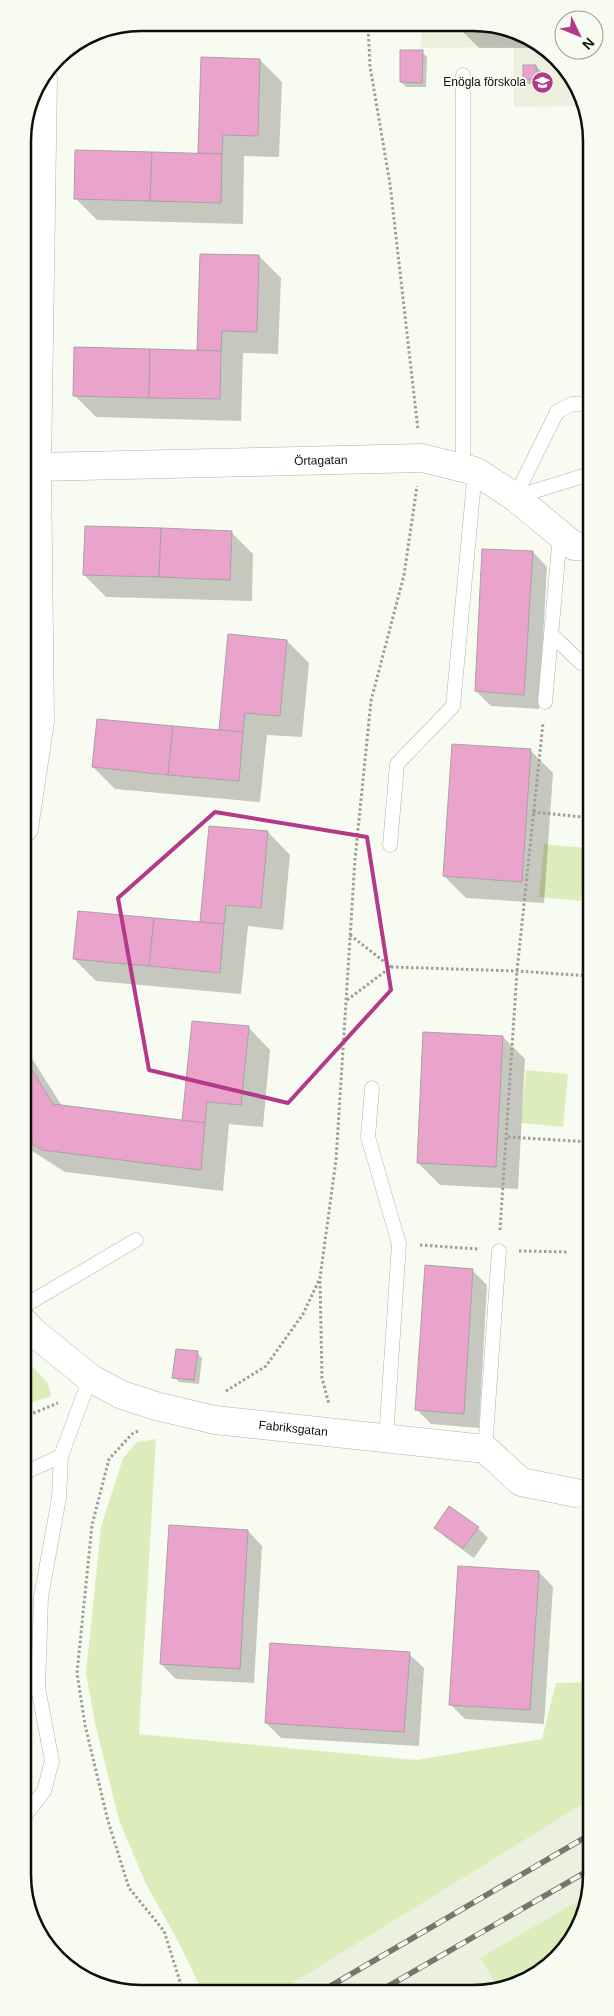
<svg xmlns="http://www.w3.org/2000/svg" width="614" height="2016" viewBox="0 0 614 2016" font-family="Helvetica,sans-serif">
  <style>
    .built { fill: #ebf0df }
    .green { fill: #dcedbb }
    .shadow { fill: #0003 }
    .building { fill: #eaa4cc; stroke: #aaa0a5 }
    .lines { fill: none; stroke-linecap: round; stroke-linejoin: round }
    .service-casing { stroke: #b0b4aa; stroke-width: 15 }
    .minor-casing { stroke: #b0b4aa; stroke-width: 29 }
    .path { stroke: #9ea098; stroke-width: 3; stroke-dasharray: 2.5 2.5; stroke-linecap: butt }
    .service { stroke: #fff; stroke-width: 14 }
    .minor { stroke: #fff; stroke-width: 28 }
    .rail-casing { stroke: #74766f; stroke-width: 5.5 }
    .rail { stroke: #f8fbf1; stroke-width: 4; stroke-dasharray: 11; stroke-linecap: butt }
    .marked { fill: none; stroke: #b4398a; stroke-width: 4; stroke-linejoin: round }
    .labels { text-anchor: middle; stroke-width: 4; stroke-linejoin: round; paint-order: stroke }
    .poi-label { font-size: 12px; fill: #0f100c; stroke: #f8fbf1; text-anchor: end }
    .street-label { font-size: 12px; fill: #0f100c; stroke: #f8fbf1 }
    .rim { fill: none; stroke: #0f100c; stroke-width: 2.5 }
  </style>
  <rect width="100%" height="100%" fill="#f8fbf1"/>
  <!-- built -->
  <g class="built">
    <polygon points="422,24 496,25 557,58 583,106 514,107 514,47 421,48"/>
    <polygon points="591,1799 591,1882 588,1895 481,1958 500,1990 280,1991"/>
  </g>
  <!-- green -->
  <g class="green">
    <polygon points="544,844 586,848 581,901 539,897"/>
    <polygon points="526,1070 568,1074 563,1127 521,1123"/>
    <polygon points="24,1358 48,1383 51,1396 24,1405"/>
    <polygon points="156,1439 139,1734 416,1760 542,1739 556,1683 591,1682 591,1799 280,1991 202,1991 180,1945 145,1882 119,1820 95,1723 86,1673 101,1527 123,1458 137,1442"/>
    <path d="M588 1895C580 1931 564 1956 533 1977 524 1983 510 1986 500 1990L480 1958Z"/>
  </g>
  <!-- shadow -->
  <g class="shadow">
    <polygon points="142,22 240,23 240,29 124,26"/>
    <polygon points="461,25 496,25 538,48 479,48 461,30"/>
    <polygon points="422,52 427,57 426,87 406,87 401,82"/>
    <polygon points="202,58 260,60 282,82 279,157 244,156 243,224 97,220 75,198 199,155"/>
    <polygon points="536,66 541,71 541,83 529,84 524,79"/>
    <polygon points="201,255 259,256 281,278 278,354 243,353 241,421 96,417 74,395 198,352"/>
    <polygon points="231,532 253,554 252,601 106,597 84,575"/>
    <polygon points="533,552 547,567 539,709 491,706 476,691"/>
    <polygon points="287,641 309,663 302,737 267,735 260,802 115,789 93,767 220,732"/>
    <polygon points="531,751 553,773 544,903 466,898 444,876"/>
    <polygon points="268,832 290,855 283,930 248,926 241,994 96,981 74,959 201,924"/>
    <polygon points="248,1027 270,1050 263,1127 229,1124 223,1191 65,1172 32,1151 24,1143 24,1046 62,1106 183,1122"/>
    <polygon points="503,1037 525,1059 518,1189 440,1185 418,1163"/>
    <polygon points="473,1271 487,1285 479,1428 431,1424 416,1409"/>
    <polygon points="197,1353 202,1358 199,1384 179,1382 174,1377"/>
    <polygon points="436,1527 478,1528 488,1538 474,1558 446,1538"/>
    <polygon points="248,1531 262,1546 254,1683 176,1679 161,1664"/>
    <polygon points="539,1572 553,1587 544,1724 465,1719 450,1704"/>
    <polygon points="409,1654 424,1668 419,1746 281,1738 266,1723"/>
  </g>
  <!-- building -->
  <g class="building">
    <polygon points="459,25 496,25 506,30 459,30"/>
    <polygon points="400,50 423,50 422,83 400,82"/>
    <polygon points="201,57 260,59 258,136 223,135 222,154 198,153"/>
    <polygon points="523,65 536,65 537,79 523,79"/>
    <polygon points="75,150 152,152 150,201 74,199"/>
    <polygon points="152,152 222,154 221,203 150,201"/>
    <polygon points="200,254 259,255 257,332 222,331 221,351 197,350"/>
    <polygon points="74,347 150,349 149,398 73,396"/>
    <polygon points="150,349 221,351 220,399 149,398"/>
    <polygon points="85,526 161,528 159,577 83,575"/>
    <polygon points="161,528 232,531 230,580 159,577"/>
    <polygon points="482,549 533,551 524,695 475,691"/>
    <polygon points="228,634 287,640 280,716 245,713 243,732 219,730"/>
    <polygon points="97,719 173,726 168,775 92,767"/>
    <polygon points="173,726 243,732 239,781 168,775"/>
    <polygon points="452,744 531,749 522,882 443,876"/>
    <polygon points="209,826 268,831 261,908 226,905 224,924 200,922"/>
    <polygon points="78,911 154,918 149,966 73,959"/>
    <polygon points="154,918 224,924 220,973 149,966"/>
    <polygon points="192,1021 249,1026 241,1105 207,1102 205,1123 182,1121"/>
    <polygon points="423,1032 503,1036 496,1167 417,1163"/>
    <polygon points="24,1057 53,1104 205,1123 201,1170 42,1150 24,1139"/>
    <polygon points="425,1265 473,1269 464,1414 415,1410"/>
    <polygon points="176,1349 198,1351 194,1380 172,1378"/>
    <polygon points="449,1506 479,1527 463,1548 434,1528"/>
    <polygon points="169,1525 248,1530 240,1669 160,1664"/>
    <polygon points="458,1566 539,1571 530,1710 449,1705"/>
    <polygon points="270,1643 410,1652 404,1732 265,1723"/>
  </g>
  <g class="lines">
    <defs>
      <g id="service">
        <polyline points="463,468 463,75"/>
        <polyline points="515,497 557,412 572,404 590,404"/>
        <polyline points="515,497 590,474"/>
        <polyline points="551,634 581,663"/>
        <polyline points="545,702 560,535"/>
        <polyline points="390,845 397,764 453,706 475,471"/>
        <polyline points="372,1088 368,1137 399,1244 386,1439"/>
        <polyline points="24,1306 136,1240"/>
        <polyline points="485,1449 499,1251"/>
        <polyline points="24,1473 61,1456"/>
        <polyline points="25,1816 44,1791 52,1761 38,1688 41,1597 59,1498 61,1456 90,1378"/>
      </g>
      <g id="minor">
        <path id="s1" d="M23 465 37 467 422 458 475 471 515 497 574 546 590 547"/>
        <polyline points="24,828 40,721 37,467 43,79"/>
        <path id="s2" d="M24 1322 32 1331 90 1378 122 1395 156 1406 215 1420 485 1449 521 1482 576 1493"/>
      </g>
    </defs>
    <!-- service casing -->
    <use href="#service" class="service-casing"/>
    <!-- minor casing -->
    <use href="#minor" class="minor-casing"/>
    <!-- path -->
    <g class="path">
      <polyline points="368,24 370,66 390,184 418,430"/>
      <polyline points="533,812 582,817 590,814"/>
      <polyline points="350,935 391,967"/>
      <polyline points="347,1000 391,967 517,971 590,976"/>
      <polyline points="508,1137 590,1142"/>
      <polyline points="500,1230 517,971 543,723"/>
      <polyline points="420,1245 478,1249"/>
      <polyline points="519,1251 569,1252"/>
      <polyline points="320,1281 322,1378 329,1404"/>
      <polyline points="226,1391 266,1366 303,1314 320,1278 336,1160 355,859 371,701 404,575 417,486"/>
      <polyline points="24,1417 58,1403"/>
      <polyline points="138,1431 132,1434 109,1459 92,1525 77,1673 85,1725 108,1821 129,1888 164,1931 183,1991"/>
    </g>
    <!-- service -->
    <use href="#service" class="service"/>
    <!-- minor -->
    <use href="#minor" class="minor"/>
    <defs>
      <g id="rail">
        <polyline points="322,1991 591,1834"/>
        <polyline points="380,1991 591,1869"/>
      </g>
    </defs>
    <!-- rail casing -->
    <use href="#rail" class="rail-casing"/>
    <!-- rail -->
    <use href="#rail" class="rail"/>
  </g>
  <!-- marked area -->
  <path class="marked" d="M215 812 367 837 391 990 288 1103 149 1070 118 898Z"/>
  <!-- icons -->
  <defs>
    <symbol id="school-disc" viewBox="-11 -11 22 22"><circle r="9.5" fill="#b4398a" stroke="#f8fbf1"/><path d="M0-5L7-2L0 1L-7-2ZM-4 1L0 2.5L4 1V4Q0 6-4 4Z" fill="#fff"/></symbol>
  </defs>
  <g fill-rule="evenodd">
    <use href="#school-disc" x="530" y="70" width="25" height="25"/>
  </g>
  <g class="labels">
    <!-- poi labels -->
    <g class="poi-label">
      <text x="526" y="86">Enögla förskola</text>
    </g>
    <!-- street labels -->
    <g class="street-label">
      <text dy="4" stroke="none"><textPath href="#s1" startOffset="298">Örtagatan</textPath></text>
      <text dy="4" stroke="none"><textPath href="#s2" startOffset="298">Fabriksgatan</textPath></text>
    </g>
  </g>
  <!-- crop -->
  <path d="M0 0H614V2016H0ZM141 31H473A110 110 0 0 1 583 141V1875A110 110 0 0 1 473 1985H141A110 110 0 0 1 31 1875V141A110 110 0 0 1 141 31Z" fill="#f8fbf1" fill-rule="evenodd"/>
  <path class="rim" d="M141 31H473A110 110 0 0 1 583 141V1875A110 110 0 0 1 473 1985H141A110 110 0 0 1 31 1875V141A110 110 0 0 1 141 31Z"/>
  <!-- north arrow -->
  <g transform="translate(579 35) rotate(133)"><circle r="24" fill="#f8fbf1" stroke="#9b9d95"/>
  <path d="M0-4L9 19L0 12L-9 19Z" fill="#b4398a"/>
  <text y="-8" font-size="14" font-weight="bold" text-anchor="middle" fill="#0f100c">N</text>
  </g>
</svg>
